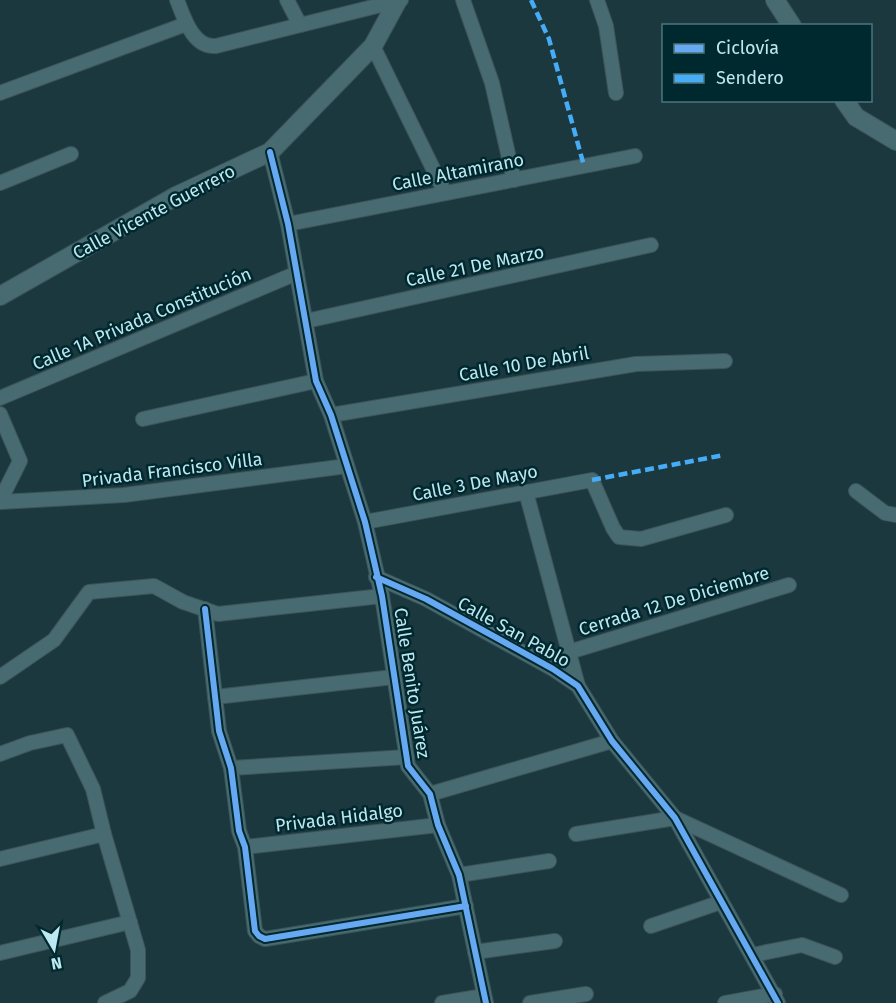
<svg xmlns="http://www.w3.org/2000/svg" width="896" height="1003" viewBox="0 0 896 1003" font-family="'Fira Sans',sans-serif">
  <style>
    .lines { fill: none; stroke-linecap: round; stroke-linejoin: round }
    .minor-casing { stroke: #3c5459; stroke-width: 16 }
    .tertiary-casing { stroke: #3c5459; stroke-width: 20 }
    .minor { stroke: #476b71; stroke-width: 14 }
    .tertiary { stroke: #476b71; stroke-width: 18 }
    .quiet { stroke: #46acf6; stroke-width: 4.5; stroke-dasharray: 9 4.5; stroke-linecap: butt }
    .cycleway-casing { stroke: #00282f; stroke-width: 10 }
    .cycleway { stroke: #66a8f1; stroke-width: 6 }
    .labels { text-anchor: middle; stroke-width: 5; stroke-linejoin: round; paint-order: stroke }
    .street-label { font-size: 18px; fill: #bde8f1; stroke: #00282f }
  </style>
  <rect width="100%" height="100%" fill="#1b383e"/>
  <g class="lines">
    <defs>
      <g id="minor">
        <path d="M177 0C184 18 193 48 216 46L401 0"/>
        <polyline points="287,0 300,25"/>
        <polyline points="463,0 492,83 514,180"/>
        <polyline points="597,0 606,26 616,93"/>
        <polyline points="373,46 445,193"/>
        <polyline points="0,93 186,24"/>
        <polyline points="270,152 288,224 316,381 331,415 365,522 382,596 408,766 430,794 438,825 459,875 486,1003"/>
        <polyline points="0,183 71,154"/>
        <polyline points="288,224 635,156"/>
        <polyline points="306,321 651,245"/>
        <polyline points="0,398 297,273"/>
        <polyline points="0,414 20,461 0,501"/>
        <polyline points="331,415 636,364 725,361"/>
        <polyline points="143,419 316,381"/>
        <polyline points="856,491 885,513 896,515"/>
        <polyline points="526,492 578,686"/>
        <polyline points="0,502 124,495 347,466"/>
        <polyline points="365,522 592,480 613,528 619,537 641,539 726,515"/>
        <polyline points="376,577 426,599 553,669 578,686 612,741 675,818 778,1003"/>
        <polyline points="205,609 219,731 231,768 239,831 245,847 255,931 259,936 265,939 466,906"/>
        <polyline points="569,652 789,585"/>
        <polyline points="0,677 54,640 89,592 154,586 183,602 218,614 382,596"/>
        <polyline points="215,697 394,677"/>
        <polyline points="0,754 30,743 67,735 93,789 104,834 138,950 138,978 130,991 105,1003"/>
        <polyline points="231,768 407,757"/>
        <polyline points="430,794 612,741"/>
        <polyline points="576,834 675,818 841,895"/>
        <polyline points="245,847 438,825"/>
        <polyline points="0,859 104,834"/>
        <polyline points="459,875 549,861"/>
        <polyline points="651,926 721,902"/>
        <polyline points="475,952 555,941"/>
        <polyline points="0,953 130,922"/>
        <polyline points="752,955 802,945 835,957"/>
        <polyline points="442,1003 484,996"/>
        <polyline points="530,1003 586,994"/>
        <polyline points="725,1003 775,994"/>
      </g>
      <g id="tertiary">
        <polyline points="775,0 792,26"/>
        <polyline points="844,100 856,117 896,141"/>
        <polyline points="0,296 176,196 270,152 373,46 398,0"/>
      </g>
    </defs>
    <!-- minor casing -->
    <use href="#minor" class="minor-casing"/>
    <!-- tertiary casing -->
    <use href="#tertiary" class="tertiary-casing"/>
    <!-- minor -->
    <use href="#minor" class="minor"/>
    <!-- tertiary -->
    <use href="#tertiary" class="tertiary"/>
    <!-- quiet -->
    <g class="quiet">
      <polyline points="531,0 549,39 584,166"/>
      <polyline points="592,480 724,455"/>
    </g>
    <defs>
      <g id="cycleway">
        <polyline points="270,152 288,224 316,381 331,415 365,522 382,596 408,766 430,794 438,825 459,875 486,1003"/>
        <polyline points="376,577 426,599 553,669 578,686 612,741 675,818 778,1003"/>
        <polyline points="205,609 219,731 231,768 239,831 245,847 255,931 259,936 265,939 466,906"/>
      </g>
    </defs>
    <!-- cycleway casing -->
    <use href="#cycleway" class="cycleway-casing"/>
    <!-- cycleway -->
    <use href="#cycleway" class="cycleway"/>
  </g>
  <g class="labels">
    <!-- street labels -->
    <g class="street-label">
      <text transform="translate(458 172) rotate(-11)" y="6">Calle Altamirano</text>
      <text transform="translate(154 212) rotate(-28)" y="6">Calle Vicente Guerrero</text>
      <text transform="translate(475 266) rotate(-12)" y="6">Calle 21 De Marzo</text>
      <text transform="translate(142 319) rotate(-23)" y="6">Calle 1A Privada Constitución</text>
      <text transform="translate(524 364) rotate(-10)" y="6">Calle 10 De Abril</text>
      <text transform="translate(172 470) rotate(-7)" y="6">Privada Francisco Villa</text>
      <text transform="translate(475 483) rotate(-11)" y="6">Calle 3 De Mayo</text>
      <text transform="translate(674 601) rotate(-17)" y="6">Cerrada 12 De Diciembre</text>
      <text transform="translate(514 632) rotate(29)" y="6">Calle San Pablo</text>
      <text transform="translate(412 683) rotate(81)" y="6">Calle Benito Juárez</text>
      <text transform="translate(339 818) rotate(-7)" y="6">Privada Hidalgo</text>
    </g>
  </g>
  <!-- legend -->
  <rect x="662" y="24" width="210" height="78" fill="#00282f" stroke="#4c757d" stroke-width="1.5"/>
  <rect x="674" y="44" width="30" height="9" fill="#66a8f1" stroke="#4c757d" stroke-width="1.5"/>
  <text x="716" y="54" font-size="18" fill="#bde8f1">Ciclovía</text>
  <rect x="674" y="74" width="30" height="9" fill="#46acf6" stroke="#4c757d" stroke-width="1.5"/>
  <text x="716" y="84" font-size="18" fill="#bde8f1">Sendero</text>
  <!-- north arrow -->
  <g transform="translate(54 949) rotate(170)" stroke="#00282f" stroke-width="4.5" paint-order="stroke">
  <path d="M0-4.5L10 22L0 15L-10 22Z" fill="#bde8f1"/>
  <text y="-9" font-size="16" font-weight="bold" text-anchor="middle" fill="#bde8f1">N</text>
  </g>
</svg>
